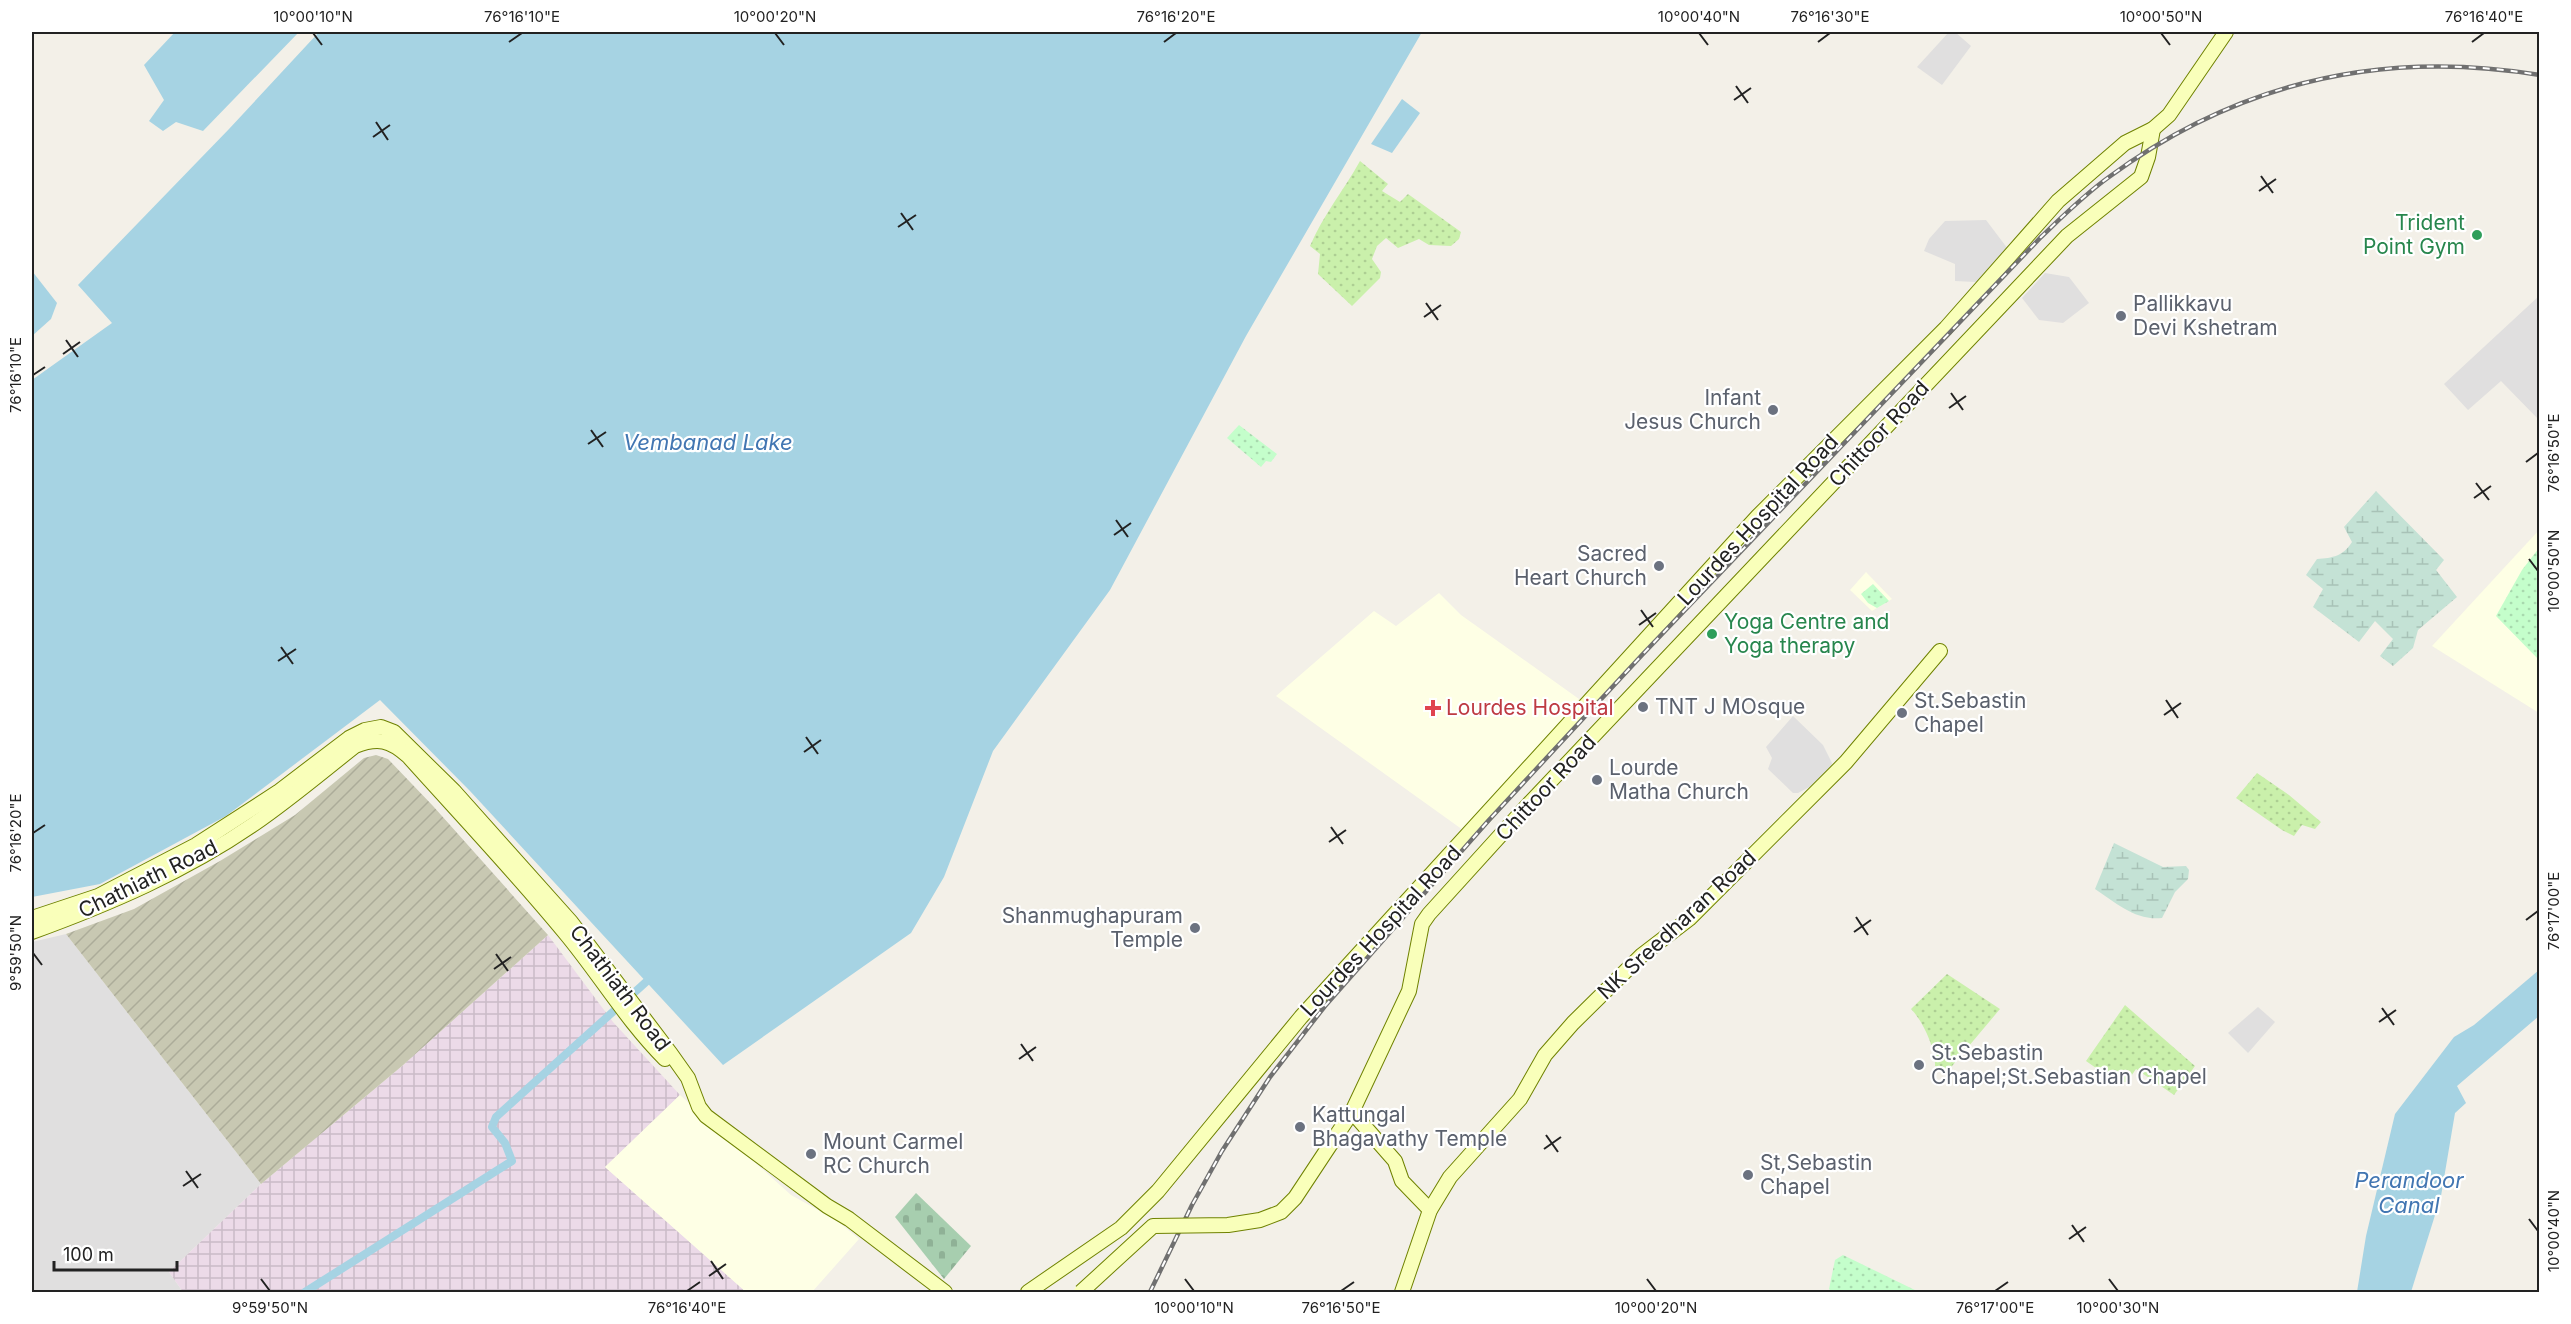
<svg xmlns="http://www.w3.org/2000/svg" width="2571" height="1324" viewBox="0 0 2571 1324" font-family="Inter,sans-serif">
  <style>
    .residential { fill: #e0dfdf }
    .industrial { fill: url(#industrial-grid) }
    .education { fill: #feffe5 }
    .construction { fill: url(#construction-furrows) }
    .grass { fill: url(#grass-dots) }
    .wetland { fill: url(#wetland-marsh) }
    .cemetery { fill: url(#cemetery-stones) }
    .park { fill: url(#park-dots) }
    .water { fill: #a6d3e3 }
    .lines { fill: none; stroke-linecap: round; stroke-linejoin: round }
    .canal { stroke: #a6d3e3; stroke-width: 8 }
    .secondary-casing { stroke: #6f8200; stroke-width: 16 }
    .secondary { stroke: #f9ffba; stroke-width: 14 }
    .rail-casing { stroke: #707070; stroke-width: 4.5 }
    .rail { stroke: #fff; stroke-width: 2; stroke-dasharray: 7; stroke-linecap: butt }
    .secondary-bridge-casing { stroke: #6f8200; stroke-width: 16; stroke-linecap: butt }
    .secondary-bridge { stroke: #f9ffba; stroke-width: 14 }
    .ticks { fill: none; stroke: #222; stroke-width: 2 }
    .leisure-dot { fill: #2e9e5b; stroke: #fff; stroke-width: 2 }
    .worship-dot { fill: #6b7280; stroke: #fff; stroke-width: 2 }
    .health-dot { fill: #e0444e; stroke: #fff; stroke-width: 2 }
    .labels { text-anchor: middle; stroke-width: 4.5; stroke-linejoin: round; paint-order: stroke }
    .leisure-label { font-size: 21px; fill: #27864d; stroke: #fff; text-anchor: end }
    .worship-label { font-size: 21px; fill: #5b616d; stroke: #fff; text-anchor: start }
    .street-label { font-size: 21px; fill: #222; stroke: #fff }
    .health-label { font-size: 21px; fill: #be3a42; stroke: #fff; text-anchor: start }
    .water-label { font-size: 22px; font-style: italic; fill: #4276b2; stroke: #fff }
    .neatline { fill: none; stroke: #222; stroke-width: 2 }
    .ticks-label { font-size: 15px; text-anchor: middle; fill: #222 }
  </style>
  <defs>
    <pattern id="industrial-grid" width="8" height="8" patternUnits="userSpaceOnUse" patternTransform="scale(1.5)"><rect width="8" height="8" fill="#ecdae8"/><path d="M0 4h8M4 0v8" fill="none" stroke="#cabbc7"/></pattern>
    <pattern id="construction-furrows" width="10" height="10" patternUnits="userSpaceOnUse" patternTransform="scale(1.5)"><rect width="10" height="10" fill="#c8c8b2"/><path d="M-1 1l2-2M0 10L10 0M9 11l2-2" fill="none" stroke="#acac99"/></pattern>
    <pattern id="grass-dots" width="8" height="8" patternUnits="userSpaceOnUse" patternTransform="scale(1.5)"><rect width="8" height="8" fill="#caf0ab"/><path d="M2 2h.1M6 6h.1" fill="none" stroke="#adce93" stroke-width="1.8" stroke-linecap="round"/></pattern>
    <pattern id="wetland-marsh" width="20" height="14" patternUnits="userSpaceOnUse" patternTransform="scale(1.5)"><rect width="20" height="14" fill="#c4e2d5"/><path d="M1 5h8M5 5V1M11 12h8M15 12V8" fill="none" stroke="#a8c2b7"/></pattern>
    <pattern id="cemetery-stones" width="16" height="16" patternUnits="userSpaceOnUse" patternTransform="scale(1.5)"><rect width="16" height="16" fill="#a7ceaf"/><path d="M2 7V4a2 2 0 0 1 4 0v3zM10 15v-3a2 2 0 0 1 4 0v3z" fill="#8fb196"/></pattern>
    <pattern id="park-dots" width="8" height="8" patternUnits="userSpaceOnUse" patternTransform="scale(1.5)"><rect width="8" height="8" fill="#c4fecb"/><path d="M2 2h.1M6 6h.1" fill="none" stroke="#a8d9ae" stroke-width="1.8" stroke-linecap="round"/></pattern>
  </defs>
  <rect width="100%" height="100%" fill="#f3f0e8"/>
  <!-- residential -->
  <g class="residential">
    <polygon points="1949,32 1955,32 1971,46 1942,85 1917,67"/>
    <polygon points="1986,220 2017,261 1996,283 1955,281 1955,264 1924,251 1929,239 1945,221"/>
    <polygon points="2045,273 2069,277 2089,303 2063,323 2039,320 2022,298"/>
    <polygon points="2539,296 2539,420 2501,381 2468,410 2444,384"/>
    <polygon points="1793,716 1823,745 1832,763 1831,768 1815,784 1798,793 1793,793 1768,769 1772,758 1766,747"/>
    <polygon points="66,934 261,1184 169,1272 183,1292 36,1292 32,1287 32,942"/>
    <polygon points="2258,1007 2275,1022 2248,1053 2228,1033"/>
  </g>
  <!-- industrial -->
  <polygon class="industrial" points="548,935 613,1022 680,1095 605,1167 746,1292 183,1292 169,1272 261,1184 402,1066"/>
  <!-- education -->
  <g class="education">
    <polygon points="2539,530 2539,713 2432,646"/>
    <polygon points="1866,572 1892,599 1872,611 1850,590"/>
    <polygon points="1439,593 1461,615 1579,699 1567,717 1463,830 1276,696 1374,611 1396,626"/>
    <polygon points="680,1095 791,1195 836,1220 859,1239 812,1292 746,1292 605,1167"/>
  </g>
  <!-- construction -->
  <polygon class="construction" points="376,755 388,759 433,806 548,935 402,1066 261,1184 66,934 134,909 220,861 295,815 364,758"/>
  <!-- grass -->
  <g class="grass">
    <path d="M1360 161 1388 184 1382 191 1400 202 1408 194 1461 232 1459 239 1451 246 1429 245 1419 239 1398 248 1386 238 1377 246 1372 259 1381 272 1380 278 1352 306 1318 274 1320 254 1310 246C1323 215 1344 190 1360 161Z"/>
    <polygon points="2257,773 2289,795 2321,822 2315,829 2302,825 2294,836 2282,830 2236,798"/>
    <path d="M1947 974 2000 1009 1947 1072 1935 1066C1936 1050 1923 1021 1911 1009Z"/>
    <polygon points="2125,1005 2195,1066 2174,1095 2136,1069 2127,1082 2102,1083 2111,1079 2110,1075 2102,1067 2096,1068 2086,1061"/>
  </g>
  <!-- wetland -->
  <g class="wetland">
    <path d="M2376 491 2444 560 2436 570 2457 597 2418 630 2413 648 2393 666 2380 656 2393 639 2375 621 2359 642 2313 607 2323 589 2306 575 2317 559C2333 558 2343 556 2352 542L2344 527Z"/>
    <path d="M2114 843 2163 867 2186 866 2189 870 2188 879 2175 892 2162 918C2136 921 2116 903 2095 889Z"/>
  </g>
  <!-- cemetery -->
  <polygon class="cemetery" points="916,1193 971,1246 944,1279 895,1217"/>
  <!-- park -->
  <g class="park">
    <polygon points="1239,425 1277,454 1271,462 1266,461 1261,467 1227,438"/>
    <polygon points="2539,548 2539,660 2496,616 2522,570"/>
    <polygon points="1873,584 1889,601 1877,608 1868,603 1861,594"/>
    <polygon points="1843,1255 1919,1292 1832,1292 1829,1289 1835,1260"/>
  </g>
  <!-- water -->
  <g class="water">
    <polygon points="175,32 299,32 203,131 176,122 163,131 149,121 164,100 144,65"/>
    <polygon points="319,32 1422,32 1246,336 1110,590 993,751 944,877 911,933 723,1065 470,791 380,700 226,816 100,884 32,897 32,380 112,323 78,285 229,129"/>
    <polygon points="1402,99 1420,113 1392,153 1371,144"/>
    <polygon points="32,271 57,303 51,319 32,336"/>
    <polygon points="2539,970 2539,1016 2457,1086 2466,1103 2455,1113 2441,1196 2411,1292 2357,1292 2366,1236 2395,1114 2454,1037 2474,1025"/>
  </g>
  <g class="lines">
    <!-- canal -->
    <polyline class="canal" points="305,1292 512,1161 505,1143 492,1127 496,1117 646,982"/>
    <defs>
      <g id="secondary">
        <polyline points="32,918 98,896 196,845 278,792 349,738 365,730 381,727 394,732 454,791 571,922 671,1054 688,1078 699,1107 706,1116 827,1206 849,1219 945,1292"/>
        <path d="M32 932C109 904 186 871 254 824 289 800 322 772 355 746 378 737 390 740 408 756 461 815 516 873 566 934 600 975 627 1021 665 1059"/>
        <polyline points="1352,1112 1395,1161 1402,1181 1430,1210"/>
        <polyline points="1338,1133 1352,1112 1409,991 1422,924 1429,914 1526,807 2067,236 2141,177 2148,157 2153,129"/>
        <polyline points="1028,1292 1121,1228 1158,1191 1301,1017 1758,516 1946,328 2058,201 2125,143 2153,129 2169,115 2226,32"/>
        <polyline points="1402,1292 1430,1210 1450,1177 1520,1099 1545,1055 1573,1023 1642,955 1689,919 1846,762 1940,651"/>
      </g>
    </defs>
    <!-- secondary casing -->
    <use href="#secondary" class="secondary-casing"/>
    <!-- secondary -->
    <use href="#secondary" class="secondary"/>
    <defs>
      <path id="rail" d="M1150 1292 1192 1205 1222 1151 1270 1077 1325 1006 1489 820 1642 655 2041 237C2063 216 2085 194 2109 177 2238 82 2382 49 2540 75"/>
    </defs>
    <!-- rail casing -->
    <use href="#rail" class="rail-casing"/>
    <!-- rail -->
    <use href="#rail" class="rail"/>
    <defs>
      <polyline id="secondary-bridge" points="1081,1292 1153,1226 1228,1225 1260,1220 1281,1212 1295,1198 1338,1133"/>
    </defs>
    <!-- secondary-bridge casing -->
    <use href="#secondary-bridge" class="secondary-bridge-casing"/>
    <!-- secondary-bridge -->
    <use href="#secondary-bridge" class="secondary-bridge"/>
  </g>
  <!-- ticks -->
  <path class="ticks" d="M313 33 322 45M775 33 784 45M1699 33 1708 45M2161 33 2170 45M509 42 522 33M1164 42 1176 33M1818 42 1830 33M2472 42 2484 33M1736 86 1748 103M1734 100 1751 88M376 122 388 140M373 137 390 125M2261 176 2273 193M2259 191 2276 179M901 213 913 230M898 227 916 215M1426 303 1438 320M1424 317 1441 305M66 340 78 357M63 354 80 342M33 375 45 367M1951 393 1963 410M1949 408 1966 396M591 430 603 447M588 444 606 432M2526 462 2538 453M2476 483 2489 500M2474 498 2491 486M1116 520 1128 537M1114 535 1131 523M2529 559 2538 571M1641 610 1653 627M1639 625 1656 613M281 647 293 664M278 661 296 649M2166 700 2178 718M2164 715 2181 703M806 737 818 754M804 752 821 740M1331 827 1343 844M33 833 45 825M1329 842 1346 830M1856 917 1868 935M2526 920 2538 911M1854 932 1871 920M33 953 42 965M496 954 508 971M494 969 511 957M2382 1008 2394 1025M2379 1022 2396 1010M1021 1044 1033 1061M1019 1059 1036 1047M1546 1135 1558 1152M1544 1149 1561 1137M186 1171 198 1188M183 1186 201 1174M2529 1219 2538 1231M2072 1225 2084 1242M2069 1239 2086 1227M711 1261 723 1279M709 1276 726 1264M261 1279 270 1291M1185 1279 1194 1291M1647 1279 1656 1291M2109 1279 2118 1291M687 1291 700 1282M1341 1291 1354 1282M1995 1291 2008 1282"/>
  <!-- markers -->
  <g class="leisure-dot">
    <circle cx="2477" cy="235" r="6"/>
    <circle cx="1712" cy="634" r="6"/>
  </g>
  <g class="worship-dot">
    <circle cx="2121" cy="316" r="6"/>
    <circle cx="1773" cy="410" r="6"/>
    <circle cx="1659" cy="566" r="6"/>
    <circle cx="1643" cy="707" r="6"/>
    <circle cx="1902" cy="713" r="6"/>
    <circle cx="1597" cy="780" r="6"/>
    <circle cx="1195" cy="928" r="6"/>
    <circle cx="1919" cy="1065" r="6"/>
    <circle cx="1300" cy="1127" r="6"/>
    <circle cx="811" cy="1154" r="6"/>
    <circle cx="1748" cy="1175" r="6"/>
  </g>
  <path class="health-dot" d="M1430 699h6v6h6v6h-6v6h-6v-6h-6v-6h6z"/>
  <g class="labels">
    <!-- leisure labels -->
    <g class="leisure-label">
      <text x="2465" y="230">Trident<tspan x="2465" dy="24">Point Gym</tspan></text>
      <text x="1724" y="629" text-anchor="start">Yoga Centre and<tspan x="1724" dy="24">Yoga therapy</tspan></text>
    </g>
    <!-- worship labels -->
    <g class="worship-label">
      <text x="2133" y="311">Pallikkavu<tspan x="2133" dy="24">Devi Kshetram</tspan></text>
      <text x="1761" y="405" text-anchor="end">Infant<tspan x="1761" dy="24">Jesus Church</tspan></text>
      <text x="1647" y="561" text-anchor="end">Sacred<tspan x="1647" dy="24">Heart Church</tspan></text>
      <text x="1914" y="708">St.Sebastin<tspan x="1914" dy="24">Chapel</tspan></text>
      <text x="1655" y="714">TNT J MOsque</text>
      <text x="1609" y="775">Lourde<tspan x="1609" dy="24">Matha Church</tspan></text>
      <text x="1183" y="923" text-anchor="end">Shanmughapuram<tspan x="1183" dy="24">Temple</tspan></text>
      <text x="1931" y="1060">St.Sebastin<tspan x="1931" dy="24">Chapel;St.Sebastian Chapel</tspan></text>
      <text x="1312" y="1122">Kattungal<tspan x="1312" dy="24">Bhagavathy Temple</tspan></text>
      <text x="823" y="1149">Mount Carmel<tspan x="823" dy="24">RC Church</tspan></text>
      <text x="1760" y="1170">St,Sebastin<tspan x="1760" dy="24">Chapel</tspan></text>
    </g>
    <!-- street labels -->
    <g class="street-label">
      <text transform="translate(1879 434) rotate(-47)" y="7">Chittoor Road</text>
      <text transform="translate(1758 520) rotate(-47)" y="7">Lourdes Hospital Road</text>
      <text transform="translate(1546 788) rotate(-47)" y="7">Chittoor Road</text>
      <text transform="translate(148 879) rotate(-26)" y="7">Chathiath Road</text>
      <text transform="translate(1677 925) rotate(-43)" y="7">NK Sreedharan Road</text>
      <text transform="translate(1381 931) rotate(-47)" y="7">Lourdes Hospital Road</text>
      <text transform="translate(620 988) rotate(53)" y="7">Chathiath Road</text>
    </g>
    <!-- health labels -->
    <g class="health-label">
      <text x="1446" y="715">Lourdes Hospital</text>
    </g>
    <!-- water labels -->
    <g class="water-label">
      <text x="708" y="450">Vembanad Lake</text>
      <text x="2409" y="1188">Perandoor<tspan x="2409" dy="25">Canal</tspan></text>
    </g>
  </g>
  <!-- border -->
  <rect width="2571" height="1324" fill="none" stroke="#ffffff" stroke-width="66"/>
  <!-- scale -->
  <path d="M54 1261v9h123v-9" fill="none" stroke="#222222" stroke-width="3"/>
  <text x="63" y="1261" font-size="18" fill="#222222" stroke="#ffffff" stroke-width="4.5" paint-order="stroke">100 m</text>
  <rect x="33" y="33" width="2505" height="1258" class="neatline"/>
  <g class="ticks-label">
    <text x="313" y="22">10°00'10"N</text>
    <text x="522" y="22">76°16'10"E</text>
    <text x="775" y="22">10°00'20"N</text>
    <text x="1176" y="22">76°16'20"E</text>
    <text x="1699" y="22">10°00'40"N</text>
    <text x="1830" y="22">76°16'30"E</text>
    <text x="2161" y="22">10°00'50"N</text>
    <text x="2484" y="22">76°16'40"E</text>
    <text transform="translate(16 375) rotate(-90)" y="5">76°16'10"E</text>
    <text transform="translate(2554 453) rotate(-90)" y="5">76°16'50"E</text>
    <text transform="translate(2554 571) rotate(-90)" y="5">10°00'50"N</text>
    <text transform="translate(16 833) rotate(-90)" y="5">76°16'20"E</text>
    <text transform="translate(2554 911) rotate(-90)" y="5">76°17'00"E</text>
    <text transform="translate(16 953) rotate(-90)" y="5">9°59'50"N</text>
    <text transform="translate(2554 1231) rotate(-90)" y="5">10°00'40"N</text>
    <text x="270" y="1313">9°59'50"N</text>
    <text x="687" y="1313">76°16'40"E</text>
    <text x="1194" y="1313">10°00'10"N</text>
    <text x="1341" y="1313">76°16'50"E</text>
    <text x="1656" y="1313">10°00'20"N</text>
    <text x="1995" y="1313">76°17'00"E</text>
    <text x="2118" y="1313">10°00'30"N</text>
  </g>
</svg>
